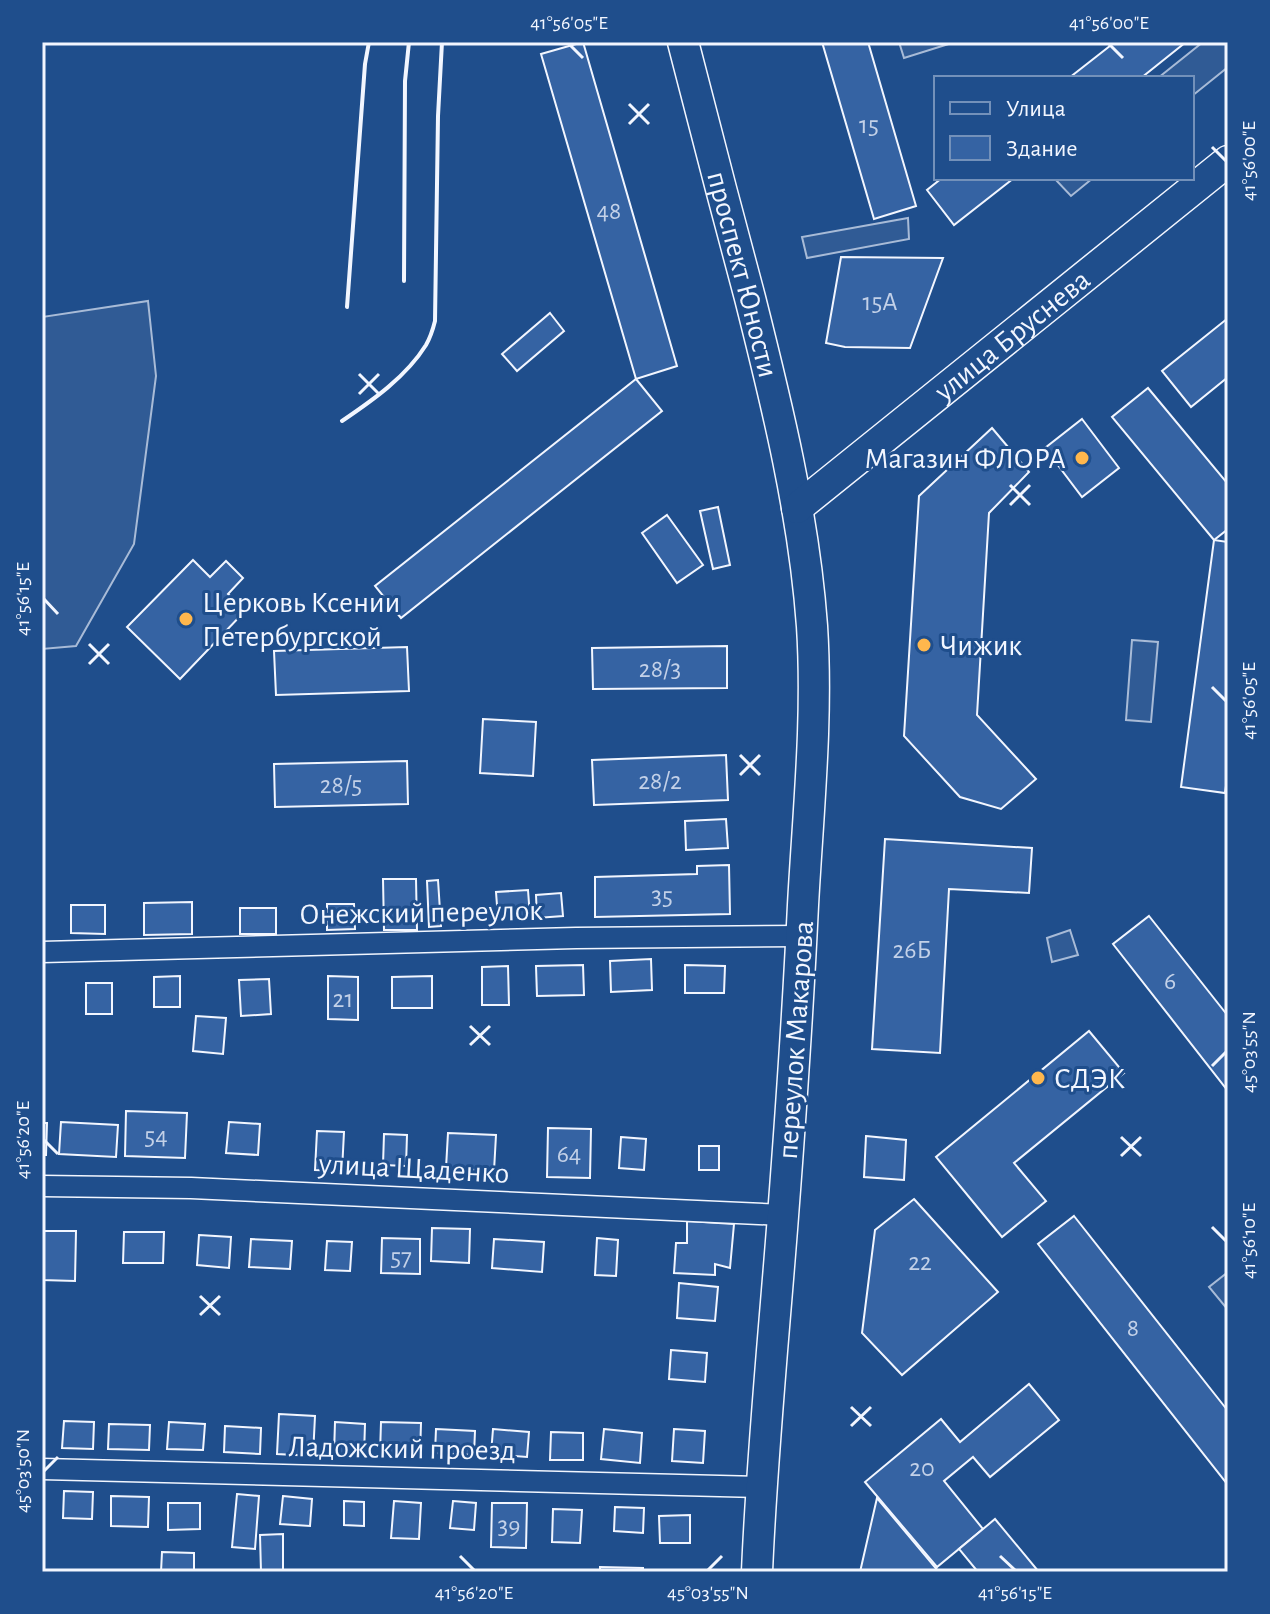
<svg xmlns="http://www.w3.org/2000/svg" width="1270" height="1614" viewBox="0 0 1270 1614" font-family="'Alegreya Sans',sans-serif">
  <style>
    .built { fill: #305b95; stroke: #a8bbd7; stroke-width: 2 }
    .building { fill: #3563a3; stroke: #f2f6ff; stroke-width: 2 }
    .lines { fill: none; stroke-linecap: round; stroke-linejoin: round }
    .street-casing { stroke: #f2f6ff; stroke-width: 23 }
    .secondary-casing { stroke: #f2f6ff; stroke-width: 33 }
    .street { stroke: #1f4e8c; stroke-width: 20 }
    .secondary { stroke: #1f4e8c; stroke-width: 30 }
    .wall { stroke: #f2f6ff; stroke-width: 4 }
    .ticks { fill: none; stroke: #f2f6ff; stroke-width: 3 }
    .poi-dot { fill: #ffb74d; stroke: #1f4e8c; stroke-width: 3 }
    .labels { text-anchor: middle; stroke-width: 6; stroke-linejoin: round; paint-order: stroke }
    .number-label { font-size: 26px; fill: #c3d1e8 }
    .street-label { font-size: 30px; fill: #f2f6ff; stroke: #1f4e8c }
    .poi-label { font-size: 30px; fill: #f2f6ff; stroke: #1f4e8c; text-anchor: start }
    .neatline { fill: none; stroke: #f2f6ff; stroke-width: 3 }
    .ticks-label { font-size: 20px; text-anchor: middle; fill: #f2f6ff }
  </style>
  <rect width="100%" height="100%" fill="#1f4e8c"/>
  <!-- built -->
  <g class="built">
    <polygon points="899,42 955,42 904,58"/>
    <polygon points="1203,42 1228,42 1228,67 1192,96 1192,78 1158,78"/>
    <polygon points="1054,178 1093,178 1071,196"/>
    <polygon points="908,218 909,239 807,258 802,237"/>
    <polygon points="148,301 156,376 134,544 76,646 42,649 42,317"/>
    <polygon points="1132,640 1158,642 1151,722 1126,720"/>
    <polygon points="1070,930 1078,955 1052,962 1047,938"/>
    <polygon points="1228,1272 1228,1310 1209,1287"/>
  </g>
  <!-- building -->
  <g class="building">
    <polygon points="583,42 677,366 636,379 541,54"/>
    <polygon points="822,42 868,42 916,206 874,219"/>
    <polygon points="1115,42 1186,42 1141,78 1069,78"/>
    <polygon points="942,178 1014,178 954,225 927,190"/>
    <polygon points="841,257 943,258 910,348 845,347 826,343"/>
    <polygon points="550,313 564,331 517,371 502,354"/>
    <polygon points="1228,318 1228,377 1191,407 1162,371"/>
    <polygon points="636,379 662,411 401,618 375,586"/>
    <polygon points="1148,388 1228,484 1228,529 1214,540 1112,417"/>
    <polygon points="1082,419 1119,468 1082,497 1045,448"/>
    <polygon points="992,428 1029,472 989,513 977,715 1036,779 1001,809 960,797 904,736 919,496"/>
    <polygon points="718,507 730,565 713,569 700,511"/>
    <polygon points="667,515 703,565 677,583 642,533"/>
    <polygon points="1214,540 1228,542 1228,772 1225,793 1181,787"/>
    <polygon points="193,560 210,577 226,561 243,578 228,594 245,611 180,679 127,627"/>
    <polygon points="727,646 727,688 593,689 592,648"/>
    <polygon points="407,647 409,691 276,695 274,651"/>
    <polygon points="483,719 536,722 533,776 480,773"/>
    <polygon points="726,755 728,800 594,805 592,760"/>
    <polygon points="407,761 408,804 275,807 274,764"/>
    <polygon points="726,819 728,848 686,850 685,821"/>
    <polygon points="885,839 1032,848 1029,893 949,889 940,1053 872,1049"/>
    <polygon points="729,865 730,914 595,917 595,877 697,874 697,866"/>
    <polygon points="383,879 416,879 417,930 384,930"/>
    <polygon points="438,880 441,926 429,927 427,881"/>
    <polygon points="528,890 530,917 498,919 496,892"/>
    <polygon points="561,893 563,916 537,918 536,895"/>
    <polygon points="192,902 192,934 144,935 144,903"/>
    <polygon points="327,904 354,904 355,929 327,930"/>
    <polygon points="71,905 105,905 105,934 71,933"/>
    <rect x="240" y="908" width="36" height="26"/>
    <polygon points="1149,916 1228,1016 1228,1091 1113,944"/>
    <polygon points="651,959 652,990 611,992 610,961"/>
    <polygon points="583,965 584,995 537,996 536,966"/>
    <polygon points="685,965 725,966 724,993 685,993"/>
    <polygon points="508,966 509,1005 482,1005 482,967"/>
    <polygon points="180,976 180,1007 154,1007 154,977"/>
    <polygon points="328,976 358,977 358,1020 328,1019"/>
    <polygon points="432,976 432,1008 392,1008 392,977"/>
    <polygon points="269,979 271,1014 241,1016 239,980"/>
    <rect x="86" y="983" width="26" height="31"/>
    <polygon points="196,1016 226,1018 223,1054 193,1051"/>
    <polygon points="1089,1031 1124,1073 1014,1163 1046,1201 1002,1237 936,1157"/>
    <polygon points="126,1111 187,1113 185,1158 125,1156"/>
    <polygon points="61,1122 118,1125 116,1157 59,1154"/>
    <polygon points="229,1122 260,1124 258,1155 226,1153"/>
    <polygon points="42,1123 47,1123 46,1155 42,1155"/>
    <polygon points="548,1128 591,1129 590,1178 547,1177"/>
    <polygon points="317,1131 344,1132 342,1171 315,1170"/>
    <polygon points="448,1133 496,1135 494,1171 446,1168"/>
    <polygon points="384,1134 407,1135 406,1166 383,1165"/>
    <polygon points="866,1136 906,1140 904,1180 864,1177"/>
    <polygon points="621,1137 646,1139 644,1170 619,1168"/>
    <rect x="699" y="1146" width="20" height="24"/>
    <polygon points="914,1199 998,1292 902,1375 862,1333 875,1230"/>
    <polygon points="1074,1216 1228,1411 1228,1485 1038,1244"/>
    <polygon points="687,1221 734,1224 730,1268 715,1264 715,1275 674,1273 676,1243 687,1243"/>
    <polygon points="432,1228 470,1229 469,1263 431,1261"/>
    <polygon points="43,1231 76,1231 75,1281 42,1280"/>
    <polygon points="124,1232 164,1232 163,1263 123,1263"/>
    <polygon points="199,1235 231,1237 229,1268 197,1265"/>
    <polygon points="382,1238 420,1239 420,1274 381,1273"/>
    <polygon points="597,1238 618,1240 616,1276 595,1275"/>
    <polygon points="251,1239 292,1241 290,1269 249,1267"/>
    <polygon points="494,1239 544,1242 542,1272 492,1268"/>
    <polygon points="327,1241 352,1242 350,1271 325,1270"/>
    <polygon points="679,1283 718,1287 715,1321 677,1318"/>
    <polygon points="671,1350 707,1353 705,1382 669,1379"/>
    <polygon points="1029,1384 1059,1420 990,1477 973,1457 944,1481 983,1529 937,1567 865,1482 941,1419 960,1442"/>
    <polygon points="279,1414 315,1416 313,1456 277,1454"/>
    <polygon points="64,1421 94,1422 93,1449 62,1448"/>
    <polygon points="169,1422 205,1424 203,1450 167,1449"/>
    <polygon points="335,1422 365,1424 364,1455 334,1454"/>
    <polygon points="381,1422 421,1423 420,1455 380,1454"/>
    <polygon points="109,1424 150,1425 149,1450 108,1449"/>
    <polygon points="225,1426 261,1428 260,1454 224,1452"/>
    <polygon points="436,1429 475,1431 474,1455 435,1453"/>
    <polygon points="493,1429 529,1432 527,1457 491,1454"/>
    <polygon points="604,1429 642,1433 640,1463 601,1459"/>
    <polygon points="674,1429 705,1431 703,1463 672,1461"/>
    <polygon points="551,1432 583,1433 583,1460 550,1460"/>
    <polygon points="64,1491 93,1492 92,1519 63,1518"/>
    <polygon points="237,1494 259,1496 255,1549 232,1547"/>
    <polygon points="111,1496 149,1497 148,1527 111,1526"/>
    <polygon points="283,1496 312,1499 310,1526 280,1524"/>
    <polygon points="877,1498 939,1572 860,1572"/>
    <polygon points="344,1501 364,1502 364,1526 344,1525"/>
    <polygon points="394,1501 421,1503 419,1539 391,1538"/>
    <polygon points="453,1501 476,1503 474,1530 450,1528"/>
    <polygon points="168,1503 200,1503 200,1529 168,1530"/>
    <polygon points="492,1503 527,1503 526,1548 491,1547"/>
    <polygon points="615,1507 644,1508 643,1533 614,1531"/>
    <polygon points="553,1509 582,1510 580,1543 552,1542"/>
    <polygon points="690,1515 690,1543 660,1543 659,1516"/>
    <polygon points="995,1519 1039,1572 978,1572 959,1549"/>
    <polygon points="283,1534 283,1572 261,1572 260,1535"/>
    <polygon points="162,1552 194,1553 194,1572 161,1572"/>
    <polygon points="600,1567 643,1568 643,1572 600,1572"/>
  </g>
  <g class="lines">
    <defs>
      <g id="street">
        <polyline points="42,952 576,938 802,936"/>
        <polyline points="42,1186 191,1188 783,1215"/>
        <polyline points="42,1469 760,1487"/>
      </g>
      <g id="secondary">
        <path id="s1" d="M683 42C705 127 727 213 750 298 777 405 804 515 812 626 818 719 808 813 803 905 798 1009 791 1112 783 1216 774 1334 762 1453 757 1572"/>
        <path id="s2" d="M797 508 1228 161"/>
      </g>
    </defs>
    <!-- street casing -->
    <use href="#street" class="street-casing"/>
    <!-- secondary casing -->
    <use href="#secondary" class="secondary-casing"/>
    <!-- street -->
    <use href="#street" class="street"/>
    <!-- secondary -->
    <use href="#secondary" class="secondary"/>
    <!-- wall -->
    <g class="wall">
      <polyline points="404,281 405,81 409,42"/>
      <polyline points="347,307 365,64 369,42"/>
      <path d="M342 421C373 400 406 377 426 345 430 338 433 329 435 321L438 116 442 42"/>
    </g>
  </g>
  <!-- ticks -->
  <path class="ticks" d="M569 44 583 58M1109 44 1123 58M629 104 649 124M629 124 649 104M1212 147 1226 161M359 374 379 394M359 394 379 374M1010 485 1030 505M1010 505 1030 485M44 599 58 614M89 644 109 664M89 664 109 644M1212 687 1226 701M740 755 760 775M740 775 760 755M470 1026 490 1045M470 1045 490 1026M1212 1066 1226 1052M1121 1137 1141 1156M44 1140 58 1154M1121 1156 1141 1137M1212 1227 1226 1241M200 1296 220 1315M200 1315 220 1296M851 1407 871 1426M851 1426 871 1407M44 1471 58 1457M460 1556 474 1570M1000 1556 1015 1570M708 1570 722 1556"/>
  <!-- markers -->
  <g class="poi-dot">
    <circle cx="1082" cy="458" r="8"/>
    <circle cx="186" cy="619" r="8"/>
    <circle cx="924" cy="645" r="8"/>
    <circle cx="1038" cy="1078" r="8"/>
  </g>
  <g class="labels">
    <!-- number labels -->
    <g class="number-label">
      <text x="869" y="133">15</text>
      <text x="609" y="219">48</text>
      <text x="880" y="310">15А</text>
      <text x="660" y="677">28/3</text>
      <text x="660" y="789">28/2</text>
      <text x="341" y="793">28/5</text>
      <text x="662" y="904">35</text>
      <text x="912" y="958">26Б</text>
      <text x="1170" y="989">6</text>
      <text x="343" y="1007">21</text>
      <text x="156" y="1144">54</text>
      <text x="569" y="1162">64</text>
      <text x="401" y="1265">57</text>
      <text x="920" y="1270">22</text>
      <text x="1133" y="1336">8</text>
      <text x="922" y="1476">20</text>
      <text x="509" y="1534">39</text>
    </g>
    <!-- street labels -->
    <g class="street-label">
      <text dy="10" stroke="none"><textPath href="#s1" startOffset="240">проспект Юности</textPath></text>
      <text dy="10" stroke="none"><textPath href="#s2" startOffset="276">улица Бруснева</textPath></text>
      <text transform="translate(421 912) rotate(-1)" y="10">Онежский переулок</text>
      <text transform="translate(795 1040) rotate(-86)" y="10">переулок Макарова</text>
      <text transform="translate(414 1168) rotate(3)" y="10">улица Щаденко</text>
      <text transform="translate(402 1448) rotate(1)" y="10">Ладожский проезд</text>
    </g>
    <!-- poi labels -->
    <g class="poi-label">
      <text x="1066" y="468" text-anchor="end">Магазин ФЛОРА</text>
      <text x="202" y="612">Церковь Ксении<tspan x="202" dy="34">Петербургской</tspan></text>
      <text x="940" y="655">Чижик</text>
      <text x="1054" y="1088">СДЭК</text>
    </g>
  </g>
  <!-- border -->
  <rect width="1270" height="1614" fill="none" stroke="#1f4e8c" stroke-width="88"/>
  <!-- legend -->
  <rect x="934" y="76" width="260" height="104" fill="#1f4e8c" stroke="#7391ba" stroke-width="2"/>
  <rect x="950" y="102" width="40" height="12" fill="#1f4e8c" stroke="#7391ba" stroke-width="2"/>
  <text x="1006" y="116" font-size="24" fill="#f2f6ff">Улица</text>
  <rect x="950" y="136" width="40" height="24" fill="#3563a3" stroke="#7391ba" stroke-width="2"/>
  <text x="1006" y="156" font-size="24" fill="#f2f6ff">Здание</text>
  <rect x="44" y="44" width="1182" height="1526" class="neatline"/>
  <g class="ticks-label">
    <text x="569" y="29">41°56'05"E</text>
    <text x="1109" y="29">41°56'00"E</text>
    <text transform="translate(1248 161) rotate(-90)" y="7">41°56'00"E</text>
    <text transform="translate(22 599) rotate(-90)" y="7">41°56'15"E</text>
    <text transform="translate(1248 701) rotate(-90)" y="7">41°56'05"E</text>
    <text transform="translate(1248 1052) rotate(-90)" y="7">45°03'55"N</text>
    <text transform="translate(22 1140) rotate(-90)" y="7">41°56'20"E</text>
    <text transform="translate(1248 1241) rotate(-90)" y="7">41°56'10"E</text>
    <text transform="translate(22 1471) rotate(-90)" y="7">45°03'50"N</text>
    <text x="474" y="1599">41°56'20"E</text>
    <text x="708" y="1599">45°03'55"N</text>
    <text x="1015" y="1599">41°56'15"E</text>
  </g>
</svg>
